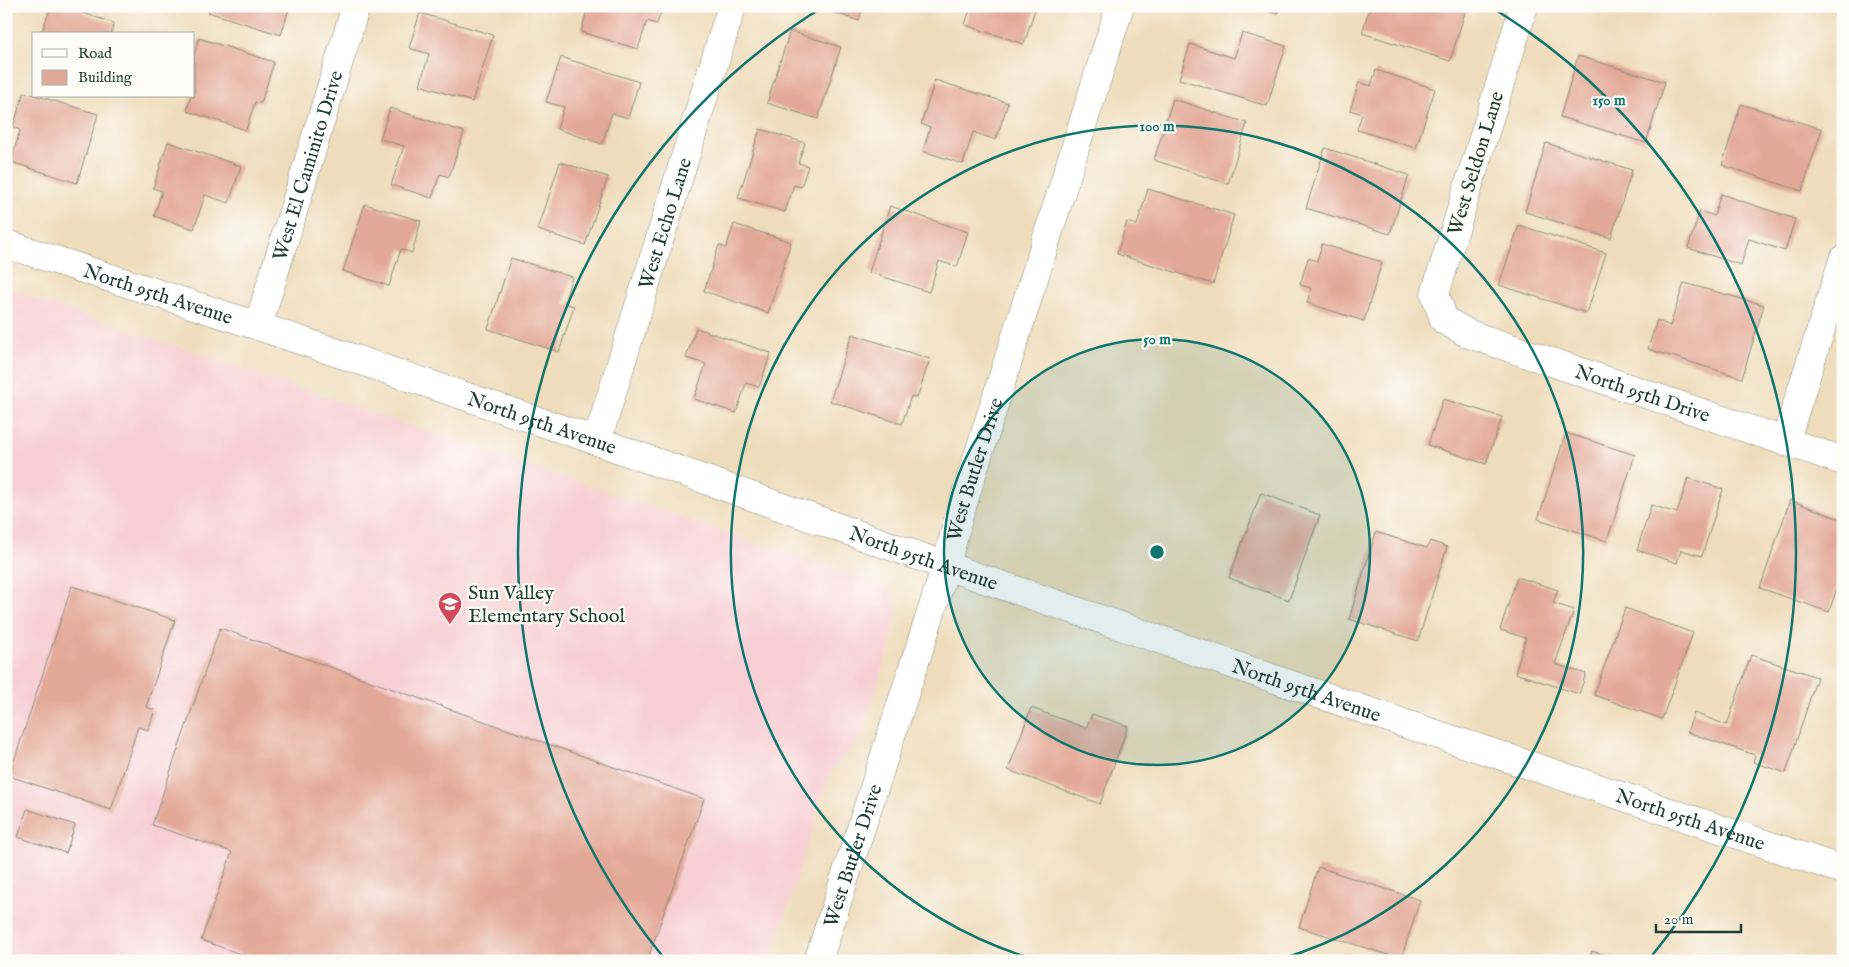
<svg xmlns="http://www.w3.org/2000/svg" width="1849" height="967" viewBox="0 0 1849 967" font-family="'IM FELL English',serif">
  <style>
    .built { fill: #f7cfd4 }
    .building { fill: #e3a998 }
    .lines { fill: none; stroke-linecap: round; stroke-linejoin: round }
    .minor-casing { stroke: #878c78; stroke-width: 29 }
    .tertiary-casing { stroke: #878c78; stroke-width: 29 }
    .minor { stroke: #fff; stroke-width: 28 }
    .tertiary { stroke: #fff; stroke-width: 28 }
    .ring { fill: none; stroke: #0f766e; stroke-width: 2.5 }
    .labels { text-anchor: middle; stroke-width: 4.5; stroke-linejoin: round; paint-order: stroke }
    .street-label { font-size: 20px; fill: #1f3d34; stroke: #fdfcf7 }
    .poi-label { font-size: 20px; fill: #1f3d34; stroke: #fdfcf7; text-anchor: start }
    .centre { fill: #0f766e; stroke: #fdfcf7; stroke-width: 2.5 }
    .ring-label { font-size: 15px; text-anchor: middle; font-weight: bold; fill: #0f766e; stroke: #fdfcf7; stroke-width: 4.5; stroke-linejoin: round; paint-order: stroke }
  </style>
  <rect width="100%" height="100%" fill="#fdfcf7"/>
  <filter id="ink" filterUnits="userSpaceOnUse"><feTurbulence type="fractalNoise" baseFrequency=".02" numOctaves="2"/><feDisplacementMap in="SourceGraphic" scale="10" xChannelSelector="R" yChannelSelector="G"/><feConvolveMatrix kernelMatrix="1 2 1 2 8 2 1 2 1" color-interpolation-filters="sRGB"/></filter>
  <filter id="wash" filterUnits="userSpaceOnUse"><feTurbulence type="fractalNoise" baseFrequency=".0096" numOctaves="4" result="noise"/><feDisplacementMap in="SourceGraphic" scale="20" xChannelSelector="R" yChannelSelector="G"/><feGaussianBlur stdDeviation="1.12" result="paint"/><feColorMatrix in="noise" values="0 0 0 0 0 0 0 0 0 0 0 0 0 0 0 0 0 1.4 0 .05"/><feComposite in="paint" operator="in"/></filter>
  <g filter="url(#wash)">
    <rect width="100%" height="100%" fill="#efdcbb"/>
    <!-- built -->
    <polygon class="built" points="6,289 878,584 891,593 897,611 891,639 863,734 830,773 770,961 6,961"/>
    <g id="blocks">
      <!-- building -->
      <g class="building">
        <polygon points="51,6 85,6 83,13 114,23 111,34 41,34"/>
        <polygon points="210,6 290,6 281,35 208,12"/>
        <polygon points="588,6 663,6 657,24 647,21 638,49 581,32"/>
        <polygon points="814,6 863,6 859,21"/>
        <polygon points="971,6 1036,6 1024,44 965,25"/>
        <polygon points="1254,6 1279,6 1277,14"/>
        <polygon points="1370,6 1467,6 1450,61 1362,33"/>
        <polygon points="420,13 493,35 472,102 420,85 429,54 409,48"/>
        <polygon points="790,31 841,47 818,119 767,103"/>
        <polygon points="1242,33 1286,46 1267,106 1179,79 1190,44 1234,58"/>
        <polygon points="199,38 274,62 261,103 255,102 246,130 187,111 191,96 194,96 194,55"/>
        <polygon points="1578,56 1665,82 1646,143 1560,117"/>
        <polygon points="561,57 639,82 628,118 612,113 602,144 557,129 564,107 546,102"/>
        <polygon points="1376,70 1435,89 1416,148 1357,130 1362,114 1350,110 1359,82 1371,86"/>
        <polygon points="935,80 1008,103 996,140 973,132 963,164 923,151 930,127 921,124"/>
        <polygon points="24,92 98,114 77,183 11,162 20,130 13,127"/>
        <polygon points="1173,99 1247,123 1228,184 1154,160"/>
        <polygon points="1741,104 1822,129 1802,191 1722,165"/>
        <polygon points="390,108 464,132 449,177 440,174 432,198 391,185 404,146 380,139"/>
        <polygon points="760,129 805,143 798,163 808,166 801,187 794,185 785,212 738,198"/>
        <polygon points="168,142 241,166 229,203 205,195 194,229 154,216 162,191 153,188"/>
        <polygon points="1546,143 1632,170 1611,238 1525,212"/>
        <polygon points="1325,148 1409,175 1390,234 1306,208"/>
        <polygon points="560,162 608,177 585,245 538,230"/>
        <polygon points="1148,189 1234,215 1213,284 1117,254 1127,222 1137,225"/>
        <polygon points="1721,194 1795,219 1785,251 1749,239 1741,265 1688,248 1700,211 1714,216"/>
        <polygon points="365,204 421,221 412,253 401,249 389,286 343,271"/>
        <polygon points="890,206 968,232 957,267 939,261 929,292 869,272"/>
        <polygon points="734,224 791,242 768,313 704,291 719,245 726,248"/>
        <polygon points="1519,225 1606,253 1587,313 1499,285"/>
        <polygon points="1322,244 1382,262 1364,321 1307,303 1311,288 1300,285 1308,258 1317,261"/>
        <polygon points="511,258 572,277 564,303 574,306 559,352 488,329"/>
        <polygon points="1684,283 1764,305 1742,378 1648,349 1657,320 1670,326"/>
        <polygon points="696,328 771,353 759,387 746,383 736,413 694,399 706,364 686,358"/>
        <polygon points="852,334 930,359 917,398 911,396 902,424 830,401"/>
        <polygon points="1443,399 1502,417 1486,464 1428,445"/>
        <polygon points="1566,433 1635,455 1607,541 1538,519"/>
        <polygon points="1688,478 1723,489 1702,556 1681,550 1677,563 1637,550 1651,505 1677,513"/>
        <polygon points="1261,493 1320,515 1289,600 1229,578"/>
        <polygon points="1790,500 1843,520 1843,570 1829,612 1760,588"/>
        <polygon points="1376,532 1427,548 1430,541 1447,547 1418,641 1349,619"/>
        <polygon points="1517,577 1558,590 1553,603 1574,610 1555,664 1586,674 1579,694 1515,673 1526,638 1500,630"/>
        <polygon points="72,586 175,620 146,707 155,710 148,730 138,727 111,810 9,776"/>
        <polygon points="1625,608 1693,633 1662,719 1594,695"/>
        <polygon points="220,628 704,799 647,961 244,961 246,956 201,940 232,852 152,825"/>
        <polygon points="1751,655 1817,677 1786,773 1753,762 1755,755 1687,732 1694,713 1727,725"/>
        <polygon points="1031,708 1086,728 1092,714 1128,726 1100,804 1008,770"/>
        <polygon points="27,809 75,825 66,853 18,837"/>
        <polygon points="1318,867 1420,900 1401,959 1299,927"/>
        <polygon points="1592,951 1620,960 1620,961 1589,961"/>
      </g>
    </g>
  </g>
  <g filter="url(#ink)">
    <use href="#blocks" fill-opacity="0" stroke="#878c78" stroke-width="1"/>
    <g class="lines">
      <defs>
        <g id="minor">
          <path id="s1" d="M1524 6 1435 294 1444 320 1469 334 1843 461"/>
          <path id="s2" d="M258 326 356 6"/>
          <path id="s3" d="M597 441 732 6"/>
          <polyline points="1785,442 1843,260"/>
          <path id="s4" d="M818 961 946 566 959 516 1120 6"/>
        </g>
        <g id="tertiary">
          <path id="s5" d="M6 244 258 326 597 441 946 566 1394 720 1843 870"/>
        </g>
      </defs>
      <!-- minor casing -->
      <use href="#minor" class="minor-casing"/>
      <!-- tertiary casing -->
      <use href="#tertiary" class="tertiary-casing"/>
      <!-- minor -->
      <use href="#minor" class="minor"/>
      <!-- tertiary -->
      <use href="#tertiary" class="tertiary"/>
    </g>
  </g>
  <!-- distance rings -->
  <circle cx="1157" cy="552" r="213" fill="#0f766e" fill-opacity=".12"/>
  <g class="ring">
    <circle cx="1157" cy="552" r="213"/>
    <path d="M1036 960A426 426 0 1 1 1278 960"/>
    <path d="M664 958A639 639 0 0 1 823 7M1491 7A639 639 0 0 1 1650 958"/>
  </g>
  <!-- icons -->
  <defs>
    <symbol id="school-pin" viewBox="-11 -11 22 30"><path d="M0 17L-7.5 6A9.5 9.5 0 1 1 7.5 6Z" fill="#d1495b" stroke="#fdfcf7"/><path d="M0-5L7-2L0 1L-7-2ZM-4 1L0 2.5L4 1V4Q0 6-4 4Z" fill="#fff"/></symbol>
  </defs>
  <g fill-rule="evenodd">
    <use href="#school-pin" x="436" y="590" width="28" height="38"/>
  </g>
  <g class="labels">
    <!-- street labels -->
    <g class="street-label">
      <text transform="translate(1475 163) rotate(-73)" y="7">West Seldon Lane</text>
      <text dy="7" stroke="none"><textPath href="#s2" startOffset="168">West El Caminito Drive</textPath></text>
      <text dy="7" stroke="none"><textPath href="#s3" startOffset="228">West Echo Lane</textPath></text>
      <text dy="7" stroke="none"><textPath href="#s5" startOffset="160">North 95th Avenue</textPath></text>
      <text dy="7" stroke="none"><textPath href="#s1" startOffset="541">North 95th Drive</textPath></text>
      <text dy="7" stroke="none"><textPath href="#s5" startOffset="565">North 95th Avenue</textPath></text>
      <text dy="7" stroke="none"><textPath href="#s4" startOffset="516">West Butler Drive</textPath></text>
      <text dy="7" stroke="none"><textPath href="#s5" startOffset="970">North 95th Avenue</textPath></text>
      <text dy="7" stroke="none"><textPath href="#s5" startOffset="1375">North 95th Avenue</textPath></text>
      <text dy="7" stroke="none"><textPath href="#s5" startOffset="1780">North 95th Avenue</textPath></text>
      <text dy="7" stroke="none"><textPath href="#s4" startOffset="111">West Butler Drive</textPath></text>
    </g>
    <!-- poi labels -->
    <g class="poi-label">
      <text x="468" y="599">Sun Valley<tspan x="468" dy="23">Elementary School</tspan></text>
    </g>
  </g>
  <circle cx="1157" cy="552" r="8" class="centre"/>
  <g class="ring-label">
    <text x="1609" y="105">150 m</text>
    <text x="1157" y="131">100 m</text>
    <text x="1157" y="344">50 m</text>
  </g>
  <!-- margin -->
  <rect width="1849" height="967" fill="none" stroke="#fdfcf7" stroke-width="25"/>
  <!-- legend -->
  <rect x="32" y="32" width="162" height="65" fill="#fdfcf7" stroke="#a4b0a9"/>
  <rect x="42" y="49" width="25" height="8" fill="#ffffff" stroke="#a4b0a9"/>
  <text x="78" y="58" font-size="15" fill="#1f3d34">Road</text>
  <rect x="42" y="70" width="25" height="15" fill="#e3a998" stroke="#a4b0a9"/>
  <text x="78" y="82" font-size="15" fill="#1f3d34">Building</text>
  <!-- scale -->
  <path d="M1656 924v8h85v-8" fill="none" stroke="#1f3d34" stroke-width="2.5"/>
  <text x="1664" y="924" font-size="15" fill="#1f3d34" stroke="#fdfcf7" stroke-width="4" paint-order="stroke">20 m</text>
</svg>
